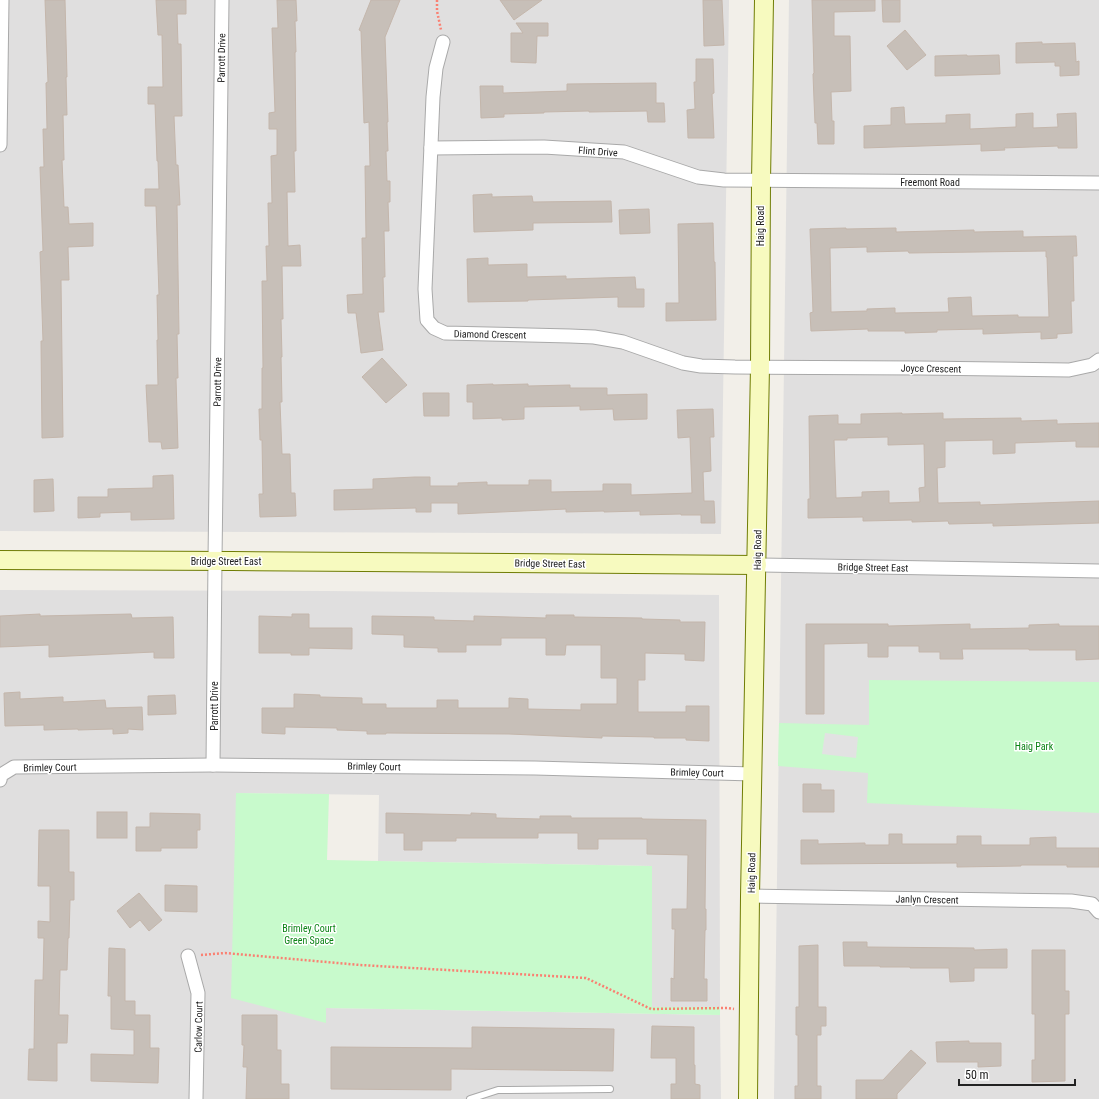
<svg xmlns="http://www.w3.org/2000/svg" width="1099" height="1099" viewBox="0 0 1099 1099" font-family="'Roboto Condensed',sans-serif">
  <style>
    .residential { fill: #e0dfdf }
    .park { fill: #c8facc }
    .parking { fill: #e2e2e2 }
    .building { fill: #c7bfb8; stroke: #c4b6ab; fill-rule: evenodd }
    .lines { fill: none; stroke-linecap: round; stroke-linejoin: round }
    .lane-casing { stroke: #a9a9a9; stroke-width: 8 }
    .street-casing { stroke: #a9a9a9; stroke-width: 15 }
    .secondary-casing { stroke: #707d05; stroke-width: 20 }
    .path { stroke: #fa8072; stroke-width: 2.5; stroke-dasharray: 2 2; stroke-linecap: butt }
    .lane { stroke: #fff; stroke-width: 6 }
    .street { stroke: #fff; stroke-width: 13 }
    .secondary { stroke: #f7fabf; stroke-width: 18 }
    .labels { text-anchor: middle; stroke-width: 3; stroke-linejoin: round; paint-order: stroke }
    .street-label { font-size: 10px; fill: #222; stroke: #fff }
    .park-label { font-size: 10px; fill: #0c8416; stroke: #fff }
  </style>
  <rect width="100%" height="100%" fill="#f2efe9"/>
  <!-- residential -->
  <g class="residential">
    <polygon points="0,0 729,0 721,534 0,531"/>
    <polygon points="789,0 1099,0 1099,1099 774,1099"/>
    <polygon points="0,590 327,591 719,595 720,1007 652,1007 652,866 378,861 379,795 237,793 326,1022 326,1008 720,1015 721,1099 0,1099"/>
  </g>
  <!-- park -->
  <g class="park">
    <polygon points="869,680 1099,682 1099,813 867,803 868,773 778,766 779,723 869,725"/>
    <polygon points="236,793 329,794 327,860 652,866 652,1007 720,1007 720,1015 326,1008 326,1023 231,998"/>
  </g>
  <!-- parking -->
  <polygon class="parking" points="825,733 858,737 856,758 822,754"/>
  <!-- building -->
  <g class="building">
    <polygon points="45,0 65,0 67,77 66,77 67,115 63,115 64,160 62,160 64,207 68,207 69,224 93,223 93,246 68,247 69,280 61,280 63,437 42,438 41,341 43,341 40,252 43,251 40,167 44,167 43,129 47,129 46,83 48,82"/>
    <polygon points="156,0 186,0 186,14 177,14 178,44 181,44 182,116 174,116 176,165 178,165 180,205 177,205 179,334 177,334 178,378 176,378 178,448 162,449 161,442 149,442 146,385 158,385 157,340 158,340 157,295 159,295 156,206 145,206 145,189 159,189 158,161 157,161 155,104 148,104 148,87 163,87 162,35 158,35"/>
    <polygon points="277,0 296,0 297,21 295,21 296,52 295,52 296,151 294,151 295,192 287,192 288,246 300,245 301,266 282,266 283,319 281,319 282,357 281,357 282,402 280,402 282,454 290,454 291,493 295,493 296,516 260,517 259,494 263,494 262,440 260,440 259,409 262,409 262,368 263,368 262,281 267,281 266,246 269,246 268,203 272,203 271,156 277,155 277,129 269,129 269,113 275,112 272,28 278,28"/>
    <polygon points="371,0 400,0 385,37 388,122 387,122 388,151 386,151 387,181 390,181 390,202 388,202 389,231 384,231 385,277 383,277 384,312 378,312 383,350 361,353 356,313 348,313 347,295 363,294 362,238 366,238 365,166 370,166 369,122 364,123 361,31 359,30"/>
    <polygon points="500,0 542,0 514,20"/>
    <polygon points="703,0 722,0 724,45 704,46"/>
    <polygon points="812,0 875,0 875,11 834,12 834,36 850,36 851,91 831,92 832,121 834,121 834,144 818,144 817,123 815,123 814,100 813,74 814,73"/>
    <polygon points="882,0 900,0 900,22 883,22"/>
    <polygon points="516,23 548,23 548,36 537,36 536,63 511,62 511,33 523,33"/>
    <polygon points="905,30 926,55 907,70 887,46"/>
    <polygon points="1042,42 1042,44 1075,43 1076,62 1079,61 1079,75 1060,76 1060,66 1055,66 1055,62 1016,63 1016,43"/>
    <polygon points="967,55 967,56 999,55 1000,74 935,76 935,56"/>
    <polygon points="696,59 713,59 714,93 712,94 714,138 688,138 687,110 695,109 694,82 696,82"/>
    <polygon points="656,83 656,103 664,103 665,122 648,122 647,111 589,112 589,111 544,112 544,113 504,114 504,117 481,118 480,86 503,86 503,93 567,91 567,84"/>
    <polygon points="904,107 905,124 946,123 946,115 970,114 970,129 1016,127 1016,114 1033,113 1033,128 1058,127 1057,114 1076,113 1077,148 1058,148 1058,146 1004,148 1005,150 981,151 981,144 864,148 864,126 891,125 891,108"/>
    <polygon points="492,194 492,197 532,196 533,202 611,201 612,222 533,223 533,230 474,232 473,195"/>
    <polygon points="649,209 650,233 620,234 619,210"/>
    <polygon points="713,223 714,262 715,262 716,320 666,321 666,303 679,303 678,224"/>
    <path d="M846 228V229L896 228V232L974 230V232L1023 231V237L1076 236 1077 256H1073L1074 301H1071L1072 333 1057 334V338L1041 339V332L983 334V329L937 330V332L905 333V331H868V329L811 331 810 313 813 312 810 229ZM867 247V252L908 251 909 253 1046 251V257H1047L1049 317H1018V315L972 316 971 297 948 298 949 312 895 313V308L867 309V311L831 312 830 248Z"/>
    <polygon points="488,258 488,265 527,264 527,277 566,276 566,279 635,277 636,289 644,289 644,307 618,307 618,297 528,300 528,301 468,302 467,259"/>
    <polygon points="382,358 407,385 386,403 362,377"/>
    <polygon points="493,384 493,385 528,384 528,386 570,385 570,388 607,388 607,395 647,394 647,419 614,420 613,409 580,410 580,406 524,407 524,419 502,420 502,418 473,419 473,402 467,402 467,385"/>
    <polygon points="423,393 449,393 449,416 424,416"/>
    <polygon points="713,409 714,437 710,437 711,471 703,472 704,501 714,501 715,523 701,523 701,515 681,515 681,514 640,515 640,511 604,512 604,511 566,512 566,509 458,514 458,503 431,503 431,512 416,512 416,508 334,510 334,490 373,489 373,479 415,477 430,477 430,486 458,486 458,483 487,482 487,485 529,485 529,480 551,480 551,492 603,491 603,484 631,484 631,495 692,493 690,437 678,438 677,410"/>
    <path d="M902 413V414L943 413V419L1021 418V421L1057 420V424L1099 423V447H1076V441L1015 443V453L993 454V440L945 441V467L937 468 938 503 980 502V505L1099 501V523L993 526V523L949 524 948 521 912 522V520L863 521V517L808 518V499H810L809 416 838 415V424H861V414ZM888 437V445L924 444 925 487 919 488 920 502 889 503V491L862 492V497L836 498 834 440H847V438Z"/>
    <polygon points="173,475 174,519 131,520 131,512 100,513 100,517 78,518 78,497 108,497 108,489 153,488 153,476"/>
    <polygon points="53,479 54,511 34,512 34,480"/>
    <polygon points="40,614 40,616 131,614 132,618 173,617 174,658 154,658 154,652 49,657 49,645 0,647 0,616"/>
    <polygon points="292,614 309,614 309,628 352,628 352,649 309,648 309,655 291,655 291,653 259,653 259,616 292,617"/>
    <polygon points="546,615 574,615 574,617 642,618 642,619 680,620 680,622 705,622 704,661 685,660 685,654 645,653 645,680 638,680 638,712 686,712 686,706 709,706 709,741 686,740 686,738 654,738 654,737 602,736 602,738 509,734 386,733 386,734 367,734 367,731 337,730 337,728 285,727 285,734 262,733 262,708 294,708 294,694 320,695 320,697 362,698 362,704 386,704 386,708 437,708 437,700 458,700 458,708 509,708 509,698 528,699 528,709 581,710 581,704 617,704 617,678 601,678 601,645 566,645 565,655 546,655 546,638 501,638 501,645 466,645 466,652 438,652 438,648 404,647 404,635 372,634 372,616 434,617 434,620 474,621 474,616 546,618"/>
    <polygon points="806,624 888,624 888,626 970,624 970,629 1029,628 1029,625 1059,624 1059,626 1099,626 1099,659 1076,660 1076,650 1029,650 1029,649 962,649 963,659 940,659 940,652 919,652 919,646 888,646 888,657 868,657 868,643 824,644 824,714 806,714"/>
    <polygon points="20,692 20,699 63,697 63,702 105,700 106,708 142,707 143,730 128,729 128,733 113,734 113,729 78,730 78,729 44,730 44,725 5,726 4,693"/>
    <polygon points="175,695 176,714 148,715 148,696"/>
    <polygon points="803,784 821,784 821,790 834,790 834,812 803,812"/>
    <rect x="97" y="812" width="30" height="26"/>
    <polygon points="150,813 200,814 200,830 197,830 197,848 161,848 161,851 136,851 136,827 150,827"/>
    <polygon points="386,813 471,815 471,813 496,814 496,818 540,819 540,816 571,816 571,818 642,818 642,819 706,820 705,909 706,909 706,930 705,930 704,979 707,979 707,1001 671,1001 671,978 674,979 675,929 672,929 672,909 687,909 688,855 647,854 647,839 598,839 598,849 578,849 578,833 538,833 538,838 456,838 456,841 422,841 422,850 404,850 404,833 386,833"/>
    <polygon points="39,830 69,830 69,872 74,872 74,900 70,900 69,938 68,938 67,970 60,970 59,1015 68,1015 67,1043 57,1043 57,1081 28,1080 29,1049 34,1049 35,980 43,980 44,938 38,938 38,921 50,922 50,886 38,886"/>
    <polygon points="889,834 902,834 902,844 957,844 957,836 981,836 981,845 1030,845 1030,838 1056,837 1056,848 1099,848 1099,867 1067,867 1067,865 1021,865 1021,866 957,867 957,863 801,864 801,840 818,840 818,844 865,843 865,845 889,845"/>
    <polygon points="165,885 197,886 197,912 165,911"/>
    <polygon points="139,893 162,920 149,931 140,920 130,928 117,911"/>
    <polygon points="843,942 867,942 867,947 974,948 974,950 1007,949 1007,968 974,968 974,981 950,982 949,968 910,968 910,967 880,967 880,966 844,966"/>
    <polygon points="818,945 818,1007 826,1007 826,1026 821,1026 821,1035 817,1035 817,1086 821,1086 821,1099 795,1099 795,1086 798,1086 798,1035 796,1035 796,1007 799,1007 799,946"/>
    <polygon points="109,948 125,949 125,1001 135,1001 135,1015 150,1015 150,1048 159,1048 158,1083 91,1081 91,1054 134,1055 134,1030 111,1029 111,996 108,996"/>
    <polygon points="1032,950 1065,950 1065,991 1069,991 1069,1014 1065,1014 1065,1081 1032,1082 1032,1060 1035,1060 1035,1014 1032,1014"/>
    <polygon points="242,1015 277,1015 277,1050 281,1050 281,1084 289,1084 289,1099 246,1099 247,1067 243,1067 244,1045 242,1045"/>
    <polygon points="652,1026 694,1027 694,1065 695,1065 695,1084 700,1085 700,1099 671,1099 671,1084 676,1084 676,1058 651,1058"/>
    <polygon points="472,1027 614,1029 613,1071 451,1069 451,1090 331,1089 331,1047 472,1048"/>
    <polygon points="969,1041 969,1043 1001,1043 1001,1066 978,1067 978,1062 937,1062 936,1042"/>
    <polygon points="911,1050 926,1063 897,1094 897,1099 856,1099 856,1080 883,1080"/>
  </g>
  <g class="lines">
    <defs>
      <polyline id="lane" points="470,1099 498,1090 610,1089"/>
      <g id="street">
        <polyline points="443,42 436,68 433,97 425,289 427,320 434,328 445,333 570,336 594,337 623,342 683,363 701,366 735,367 919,368 1069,370 1092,365 1099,360"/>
        <polyline points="0,145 2,0"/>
        <polyline points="431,148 544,147 624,152 698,177 724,180 1099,183"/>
        <polyline points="757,565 1099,571"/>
        <polyline points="213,765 215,560 222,0"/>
        <polyline points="0,780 1,775 14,767 213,765 535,768 753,774"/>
        <polyline points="750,896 1071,901 1092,904 1099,912"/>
        <polyline points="188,956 198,993 196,1099"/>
      </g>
      <g id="secondary">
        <polyline points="0,560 232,561 757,565"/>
        <polyline points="748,1099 750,896 760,367 761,181 764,0"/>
      </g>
    </defs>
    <!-- lane casing -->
    <use href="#lane" class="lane-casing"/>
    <!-- street casing -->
    <use href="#street" class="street-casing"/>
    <!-- secondary casing -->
    <use href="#secondary" class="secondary-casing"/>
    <!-- path -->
    <g class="path">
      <polyline points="437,0 437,11 441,30"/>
      <polyline points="201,955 225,953 360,965 586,978 651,1009 727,1008 734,1009"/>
    </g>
    <!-- lane -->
    <use href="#lane" class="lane"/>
    <!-- street -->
    <use href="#street" class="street"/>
    <!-- secondary -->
    <use href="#secondary" class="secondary"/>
  </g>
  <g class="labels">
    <!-- street labels -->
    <g class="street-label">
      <text transform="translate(221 58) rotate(-89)" y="4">Parrott Drive</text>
      <text transform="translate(598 151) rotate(4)" y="4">Flint Drive</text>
      <text x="930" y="186">Freemont Road</text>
      <text transform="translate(760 226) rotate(-90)" y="4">Haig Road</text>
      <text transform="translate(490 334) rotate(1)" y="4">Diamond Crescent</text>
      <text transform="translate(931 368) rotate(1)" y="4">Joyce Crescent</text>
      <text transform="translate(217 382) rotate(-89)" y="4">Parrott Drive</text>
      <text transform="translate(757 550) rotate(-89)" y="4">Haig Road</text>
      <text x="226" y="565">Bridge Street East</text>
      <text transform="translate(550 563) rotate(1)" y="4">Bridge Street East</text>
      <text transform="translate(873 567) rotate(1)" y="4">Bridge Street East</text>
      <text transform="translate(214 706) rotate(-90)" y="4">Parrott Drive</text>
      <text transform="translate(374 766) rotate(1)" y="4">Brimley Court</text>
      <text transform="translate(50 767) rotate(-1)" y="4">Brimley Court</text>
      <text transform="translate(697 772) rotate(1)" y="4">Brimley Court</text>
      <text transform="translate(751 873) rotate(-89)" y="4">Haig Road</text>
      <text transform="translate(927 899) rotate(1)" y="4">Janlyn Crescent</text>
      <text transform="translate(198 1027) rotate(-89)" y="4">Carlow Court</text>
    </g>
    <!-- park labels -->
    <g class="park-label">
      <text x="1034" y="750">Haig Park</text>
      <text x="309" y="932">Brimley Court<tspan x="309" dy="12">Green Space</tspan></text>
    </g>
  </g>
  <!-- scale -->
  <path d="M959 1079v6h116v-6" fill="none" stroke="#222222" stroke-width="2"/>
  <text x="965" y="1079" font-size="12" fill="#222222" stroke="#ffffff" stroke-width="3" paint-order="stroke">50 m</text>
</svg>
